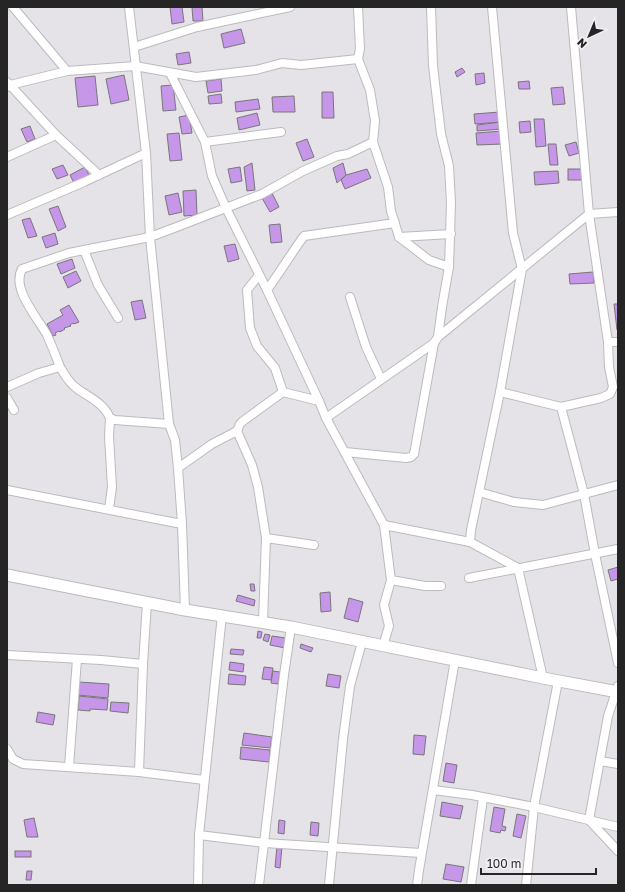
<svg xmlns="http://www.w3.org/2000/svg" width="625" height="892" viewBox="0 0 625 892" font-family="'Golos Text',sans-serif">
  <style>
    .building { fill: #c696e8; stroke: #79767b }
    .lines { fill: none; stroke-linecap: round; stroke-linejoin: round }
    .minor-casing { stroke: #bcbabe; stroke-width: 10 }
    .major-casing { stroke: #bcbabe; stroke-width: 13 }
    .minor { stroke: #fff; stroke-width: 8 }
    .major { stroke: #fff; stroke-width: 11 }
  </style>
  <rect width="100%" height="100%" fill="#e6e3e8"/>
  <!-- building -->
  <g class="building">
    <polygon points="170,7 182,7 184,22 172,24"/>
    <polygon points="192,7 202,7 203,21 193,21"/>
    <polygon points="241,29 245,43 224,48 221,34"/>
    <polygon points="189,52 191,63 178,65 176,54"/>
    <polygon points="462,68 465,72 457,77 455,72"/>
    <polygon points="484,73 485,83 476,85 475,74"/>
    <polygon points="124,75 129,100 111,104 106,79"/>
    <polygon points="95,76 98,105 78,107 75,78"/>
    <polygon points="221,79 222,91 208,93 206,81"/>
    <polygon points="529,81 530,89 519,89 518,82"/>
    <polygon points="173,85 176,110 163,111 161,86"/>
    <polygon points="563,87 565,104 553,105 551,88"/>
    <polygon points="322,92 333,92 334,118 322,118"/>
    <polygon points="221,94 222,103 209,104 208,96"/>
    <polygon points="294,96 295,112 273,112 272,97"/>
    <polygon points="258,99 260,109 236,112 235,102"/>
    <polygon points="500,112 501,122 475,124 474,114"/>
    <polygon points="257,113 260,125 239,130 237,118"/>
    <polygon points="189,115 192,133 182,134 179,117"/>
    <polygon points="534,119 544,119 546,146 536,147"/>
    <polygon points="530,121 531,132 520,133 519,122"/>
    <polygon points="501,122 502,129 477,131 477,125"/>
    <polygon points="30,126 35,139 27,142 21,129"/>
    <polygon points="502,131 503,144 477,145 476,133"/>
    <polygon points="179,133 182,160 170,161 167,134"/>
    <polygon points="307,139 314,157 303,161 296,143"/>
    <polygon points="576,142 579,153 569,156 565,145"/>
    <polygon points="548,144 556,144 558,165 550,165"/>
    <polygon points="252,163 255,190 247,191 244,167"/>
    <polygon points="343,163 346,175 337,183 333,168"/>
    <polygon points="63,165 68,175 57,179 52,169"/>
    <polygon points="85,167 89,175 74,183 70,175"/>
    <polygon points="240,167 242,181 231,183 228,169"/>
    <polygon points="367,169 371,178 345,189 341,180 346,175"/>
    <rect x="568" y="169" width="14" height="11"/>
    <polygon points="558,171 559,183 535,185 534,172"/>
    <polygon points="196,190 197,215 184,216 183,191"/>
    <polygon points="178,193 182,212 169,215 165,196"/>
    <polygon points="272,193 279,207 270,212 262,198"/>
    <polygon points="58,206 66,227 58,231 49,209"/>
    <polygon points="30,218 37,236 28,238 22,220"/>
    <polygon points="280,224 282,242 271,243 269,225"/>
    <polygon points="55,233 58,244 46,248 42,237"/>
    <polygon points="235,244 239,259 228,262 224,246"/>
    <polygon points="72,259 75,268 61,274 57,264"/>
    <polygon points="76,271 81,281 68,288 63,277"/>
    <polygon points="593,272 594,283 570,284 569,274"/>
    <polygon points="142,300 146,318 135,320 131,302"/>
    <polygon points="614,304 618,304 618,330 617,330"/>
    <polygon points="69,305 79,322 74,324 73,323 70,325 71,326 64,328 65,329 60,332 59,331 55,333 56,335 53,336 47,324 63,315 60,310"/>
    <polygon points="618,567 618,579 611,581 608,570"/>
    <polygon points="250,584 254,584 255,591 251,591"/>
    <polygon points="330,592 331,611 321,612 320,593"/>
    <polygon points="238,595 255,600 254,606 236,601"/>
    <polygon points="349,598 363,602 358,622 344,618"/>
    <polygon points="258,631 262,632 261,638 257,638"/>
    <polygon points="265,634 270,635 268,642 263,640"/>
    <polygon points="272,636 286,638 285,648 270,645"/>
    <polygon points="301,644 313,648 311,652 300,648"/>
    <polygon points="231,649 244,650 243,655 230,654"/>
    <polygon points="230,662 244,664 243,672 229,670"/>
    <polygon points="264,667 273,668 271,680 262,679"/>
    <polygon points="273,671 280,672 278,684 271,683"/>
    <polygon points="229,674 246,676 245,685 228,684"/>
    <polygon points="328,674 341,676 339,688 326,686"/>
    <polygon points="79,682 109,684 108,698 78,695"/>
    <polygon points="79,696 108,699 107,710 90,709 90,711 78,710"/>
    <polygon points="111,702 129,703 128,713 110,711"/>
    <polygon points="38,712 55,715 53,725 36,722"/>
    <polygon points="244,733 272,737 270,748 242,745"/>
    <polygon points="414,735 426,736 424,755 413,754"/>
    <polygon points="241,747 270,750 269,762 240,759"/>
    <polygon points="446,763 457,765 454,783 443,781"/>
    <polygon points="442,802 463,806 460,819 440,816"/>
    <polygon points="494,807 505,809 502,826 506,827 505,831 501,830 500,833 490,831"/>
    <polygon points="517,814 526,816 521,838 513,836"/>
    <polygon points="34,818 38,837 27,837 24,820"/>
    <polygon points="279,820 285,821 284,834 278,833"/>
    <polygon points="311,822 319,823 318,836 310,835"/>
    <polygon points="277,846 282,847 280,868 275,867"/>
    <rect x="15" y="851" width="16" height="6"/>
    <polygon points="446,864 464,867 461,882 443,879"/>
    <polygon points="27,871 32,871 31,880 26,880"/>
  </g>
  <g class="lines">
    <defs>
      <g id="minor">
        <polyline points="13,7 67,71"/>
        <polyline points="129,7 146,153 150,237 169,424 175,440 178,468 182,524 185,610"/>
        <polyline points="358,7 360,49 358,59 370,90 375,121 373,142 388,187 391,211 399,237 429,260 449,267"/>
        <polyline points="431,7 433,66 441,134 449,166 451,203 449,267 442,307 438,337"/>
        <polyline points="134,47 197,27 290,7"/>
        <polyline points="170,73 205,142 212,176 226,208 267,290"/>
        <polyline points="7,82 10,85 67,71 135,66 196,77 256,70 282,63 301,65 358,59"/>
        <polyline points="7,87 10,85 56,135 99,175"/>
        <polyline points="205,142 281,132"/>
        <polyline points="7,157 56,135"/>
        <polyline points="7,215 84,182 146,153"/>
        <polyline points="399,237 451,234"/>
        <polyline points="84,250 98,285 118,318"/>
        <polyline points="259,275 247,290 250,328 257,346 275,368 283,392"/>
        <polyline points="350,297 366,347 381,379"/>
        <polyline points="608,342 618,342"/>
        <path d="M60 367C56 356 52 346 47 335 38 318 11 289 22 269L69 253 150 237 174 228 262 194 303 171 337 156 348 154 373 142"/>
        <path d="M7 387 39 373 60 367C64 374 69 382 75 387 88 397 103 402 110 418L115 420 169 424"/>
        <polyline points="500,392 561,407 601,398 610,394 613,387 609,367 608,342 589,214 571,7"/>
        <polyline points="7,398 14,410"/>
        <path d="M319 401 267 290C280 272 291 254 304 236L395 223"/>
        <polyline points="561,407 584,494 595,554 618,663"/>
        <polyline points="326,418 384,525 391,580 384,605 389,626 383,646"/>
        <polyline points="237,431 252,465 258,487 266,538 263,622"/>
        <polyline points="345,452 406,458 411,457 414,454 434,343"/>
        <polyline points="178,468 212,444 237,431 240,424 243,421 283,392 319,401 326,418 434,343 438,337 589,214 618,212"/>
        <polyline points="7,490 182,524"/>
        <polyline points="479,492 514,502 543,505 618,485"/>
        <polyline points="109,509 112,487 109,437 110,418"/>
        <polyline points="384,525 470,542 471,530 500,392 522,269 513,233 492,7"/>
        <polyline points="266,538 314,545"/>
        <polyline points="470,542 518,568 543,678"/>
        <polyline points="469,578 618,549"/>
        <polyline points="391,580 425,586 441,586"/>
        <polyline points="7,655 101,660 143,664"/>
        <polyline points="618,686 608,716 589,820 618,851"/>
        <polyline points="7,749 13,759 23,764 139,772 204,780"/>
        <polyline points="600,761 618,764"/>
        <polyline points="69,767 77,659"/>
        <polyline points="139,772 143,664 147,603"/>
        <polyline points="433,790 472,795 534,807 618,827"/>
        <polyline points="199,835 265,843 421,853"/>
        <polyline points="198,885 199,835 222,615"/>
        <polyline points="259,885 284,675 291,627"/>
        <polyline points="329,885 343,739 350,686 362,642"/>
        <polyline points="417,885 419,870 455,660"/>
        <polyline points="471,885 483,798"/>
        <polyline points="526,885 534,807 558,681"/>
      </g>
      <polyline id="major" points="7,575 185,610 291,627 543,678 618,692"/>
    </defs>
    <!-- minor casing -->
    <use href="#minor" class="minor-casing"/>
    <!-- major casing -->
    <use href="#major" class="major-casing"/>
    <!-- minor -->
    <use href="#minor" class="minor"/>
    <!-- major -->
    <use href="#major" class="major"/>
  </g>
  <!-- border -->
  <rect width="625" height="892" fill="none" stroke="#262526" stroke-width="16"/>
  <!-- north arrow -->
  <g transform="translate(589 36) rotate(224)" stroke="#f3f0f5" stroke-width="3" paint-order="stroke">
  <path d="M0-3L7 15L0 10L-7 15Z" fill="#262526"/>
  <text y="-6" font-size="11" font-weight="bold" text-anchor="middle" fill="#262526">N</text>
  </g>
  <!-- scale -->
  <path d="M481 868v6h115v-6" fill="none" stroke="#262526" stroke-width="2"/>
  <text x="487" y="868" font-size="12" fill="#262526" stroke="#f3f0f5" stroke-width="3" paint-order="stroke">100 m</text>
</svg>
